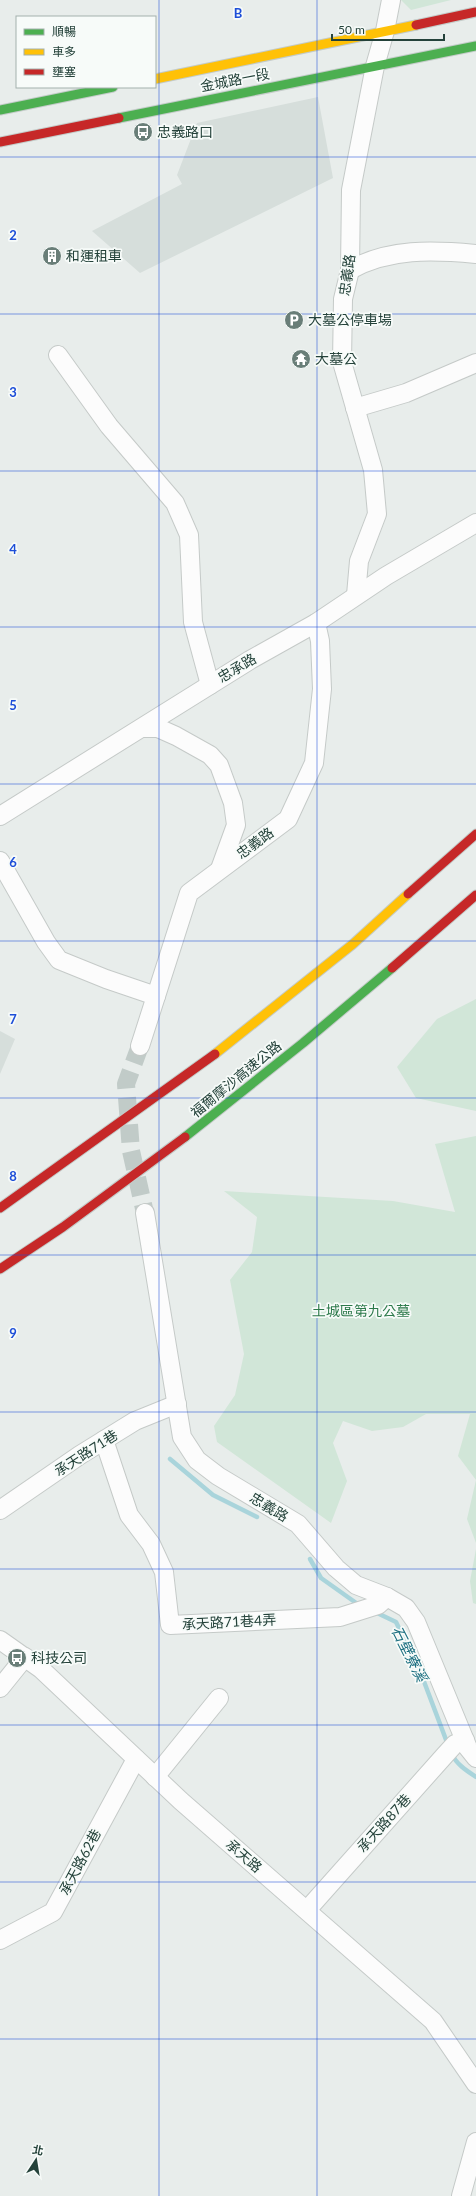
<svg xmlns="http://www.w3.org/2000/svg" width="476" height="2196" viewBox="0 0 476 2196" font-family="Lato,'Noto Sans TC',sans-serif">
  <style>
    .built { fill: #d6dedb }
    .green { fill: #d1e6d8 }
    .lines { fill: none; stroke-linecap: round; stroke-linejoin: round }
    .stream { stroke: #a9d4db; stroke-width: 4.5 }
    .street-tunnel { stroke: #c1cbc8; stroke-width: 18; stroke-dasharray: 18 9; stroke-linecap: butt }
    .street-casing { stroke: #c5cac8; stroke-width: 20 }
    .fast-casing { stroke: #c3cbc8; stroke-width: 11 }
    .slow-casing { stroke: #c3cbc8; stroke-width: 11 }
    .jam-casing { stroke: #c3cbc8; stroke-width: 11 }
    .street { stroke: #fcfcfc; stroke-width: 18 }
    .fast { stroke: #4caf50; stroke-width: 9 }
    .slow { stroke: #ffc107; stroke-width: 9 }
    .jam { stroke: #c62828; stroke-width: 9 }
    .grid { fill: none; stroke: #1d4ed8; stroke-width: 1; stroke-opacity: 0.55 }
    .labels { text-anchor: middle; stroke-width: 3.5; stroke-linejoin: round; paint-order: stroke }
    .street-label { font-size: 14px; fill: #24423a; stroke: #f7fbf9 }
    .poi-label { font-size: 14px; fill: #24423a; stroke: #f7fbf9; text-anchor: start }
    .park-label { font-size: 14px; fill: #2d7a4b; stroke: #f7fbf9 }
    .water-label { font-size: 15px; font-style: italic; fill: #1c6f80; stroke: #f7fbf9 }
    .grid-label { font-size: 13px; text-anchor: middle; font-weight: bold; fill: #1d4ed8; stroke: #f7fbf9; stroke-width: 3.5; stroke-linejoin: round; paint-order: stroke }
  </style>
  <rect width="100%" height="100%" fill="#e8edeb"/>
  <!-- built -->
  <g class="built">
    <polygon points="318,97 333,178 140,273 92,231 182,184 177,175 197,123"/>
    <polygon points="0,1031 15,1039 0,1074"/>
  </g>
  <!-- green -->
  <g class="green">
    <polygon points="401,0 451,0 411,10"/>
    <polygon points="476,999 476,1111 416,1098 397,1067 437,1019"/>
    <polygon points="476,1136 476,1543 467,1519 476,1480 458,1456 470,1414 426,1414 403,1427 372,1431 343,1421 333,1443 347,1481 331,1523 217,1442 214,1426 235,1395 244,1354 230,1280 252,1252 257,1217 224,1191 393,1201 455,1212 435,1144"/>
    <polygon points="476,1549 476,1604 473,1603 470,1581"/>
  </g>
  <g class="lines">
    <!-- stream -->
    <g class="stream">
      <polyline points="170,1459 213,1495 257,1517"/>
      <polyline points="310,1559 321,1578 359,1605"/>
      <polyline points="375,1612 396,1622 420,1671 448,1745"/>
      <path d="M452 1754C456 1764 467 1771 476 1777"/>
    </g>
    <!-- street-tunnel -->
    <polyline class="street-tunnel" points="140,1046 126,1084 131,1151 145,1213"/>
    <defs>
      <g id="street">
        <path d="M350 270C389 248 433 250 476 254"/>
        <polyline points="58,355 109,426 175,503 189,535 193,622 210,685"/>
        <polyline points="355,408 406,393 476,363"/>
        <polyline points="356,595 359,561 377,514 373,470 342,362 343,299 350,270 351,190 375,66 385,31 391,0"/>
        <polyline points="142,728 158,728 176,736 210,755 219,765 233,803 236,825 220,869"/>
        <polyline points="0,816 250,660 316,623 386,576 476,523"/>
        <polyline points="0,861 46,942 59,960 106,979 156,996"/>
        <polyline points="140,1046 189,893 288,819 314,763 322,689 320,641 316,623"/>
        <polyline points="145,1213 182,1437 197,1460 218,1476 298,1524 336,1568 356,1585 387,1597 406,1608 416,1622 468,1748 476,1758"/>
        <polyline points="104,1440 129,1515 151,1544 164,1572 170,1625 340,1617 378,1605 387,1597"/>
        <polyline points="0,1510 80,1455 135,1421 177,1404"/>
        <polyline points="0,1640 41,1669 181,1801 433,2021 476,2084"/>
        <polyline points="0,1688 25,1657"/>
        <polyline points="155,1777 219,1698"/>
        <polyline points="307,1910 445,1755 455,1744 465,1740"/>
        <polyline points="0,1940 53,1912 136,1759"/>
        <polyline points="461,2196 476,2142"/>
      </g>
      <g id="fast">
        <polyline points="0,110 113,87"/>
        <polyline points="119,118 476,46"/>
        <polyline points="185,1137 303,1043 392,968"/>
      </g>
      <g id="slow">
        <polyline points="155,79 416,25"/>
        <polyline points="215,1054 353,944 408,894"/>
      </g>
      <g id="jam">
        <polyline points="416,25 476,12"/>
        <polyline points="0,142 119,118"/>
        <polyline points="408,894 476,834"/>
        <polyline points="392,968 476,895"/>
        <polyline points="0,1208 215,1054"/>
        <polyline points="0,1269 63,1227 185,1137"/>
      </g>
    </defs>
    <!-- street casing -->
    <use href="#street" class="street-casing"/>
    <!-- fast casing -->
    <use href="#fast" class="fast-casing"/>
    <!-- slow casing -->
    <use href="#slow" class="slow-casing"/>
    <!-- jam casing -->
    <use href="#jam" class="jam-casing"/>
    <!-- street -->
    <use href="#street" class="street"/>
    <!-- fast -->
    <use href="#fast" class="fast"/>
    <!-- slow -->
    <use href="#slow" class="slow"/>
    <!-- jam -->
    <use href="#jam" class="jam"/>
  </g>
  <!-- grid -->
  <path class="grid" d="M159 0V2196M317 0V2196M0 157H476M0 314H476M0 471H476M0 627H476M0 784H476M0 941H476M0 1098H476M0 1255H476M0 1412H476M0 1569H476M0 1725H476M0 1882H476M0 2039H476"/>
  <!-- icons -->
  <defs>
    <symbol id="bus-disc" viewBox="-11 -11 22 22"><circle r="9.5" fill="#697e78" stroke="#f7fbf9"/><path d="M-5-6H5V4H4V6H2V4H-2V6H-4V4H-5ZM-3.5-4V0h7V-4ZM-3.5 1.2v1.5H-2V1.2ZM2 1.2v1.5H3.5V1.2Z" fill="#fff"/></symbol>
    <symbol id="building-disc" viewBox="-11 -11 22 22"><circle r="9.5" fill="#697e78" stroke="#f7fbf9"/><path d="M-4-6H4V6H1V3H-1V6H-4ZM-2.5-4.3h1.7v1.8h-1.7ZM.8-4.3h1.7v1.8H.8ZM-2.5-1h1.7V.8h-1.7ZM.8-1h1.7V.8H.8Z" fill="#fff"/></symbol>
    <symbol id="parking-disc" viewBox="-11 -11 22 22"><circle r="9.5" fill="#697e78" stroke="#f7fbf9"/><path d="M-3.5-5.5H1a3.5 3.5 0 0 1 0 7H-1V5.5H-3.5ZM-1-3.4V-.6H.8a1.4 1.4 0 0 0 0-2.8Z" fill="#fff"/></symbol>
    <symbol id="temple-disc" viewBox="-11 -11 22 22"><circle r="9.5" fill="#697e78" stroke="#f7fbf9"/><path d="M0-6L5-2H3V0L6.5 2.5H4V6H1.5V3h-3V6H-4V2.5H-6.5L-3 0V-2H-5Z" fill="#fff"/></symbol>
  </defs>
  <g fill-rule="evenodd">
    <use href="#bus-disc" x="132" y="121" width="22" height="22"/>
    <use href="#building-disc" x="41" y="245" width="22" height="22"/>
    <use href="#parking-disc" x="283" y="309" width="22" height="22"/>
    <use href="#temple-disc" x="290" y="348" width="22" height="22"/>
    <use href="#bus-disc" x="6" y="1647" width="22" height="22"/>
  </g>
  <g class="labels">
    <!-- street labels -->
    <g class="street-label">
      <text transform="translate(235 80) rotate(-11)" y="5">金城路一段</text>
      <text transform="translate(347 275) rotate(-82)" y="5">忠義路</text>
      <text transform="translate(237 668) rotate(-31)" y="5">忠承路</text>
      <text transform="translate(255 843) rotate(-36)" y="5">忠義路</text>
      <text transform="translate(236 1079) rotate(-39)" y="5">福爾摩沙高速公路</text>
      <text transform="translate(86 1453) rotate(-33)" y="5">承天路71巷</text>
      <text transform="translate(269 1507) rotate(31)" y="5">忠義路</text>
      <text transform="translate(229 1622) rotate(-3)" y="5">承天路71巷4弄</text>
      <text transform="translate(384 1823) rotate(-48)" y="5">承天路87巷</text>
      <text transform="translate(244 1856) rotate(41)" y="5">承天路</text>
      <text transform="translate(80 1862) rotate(-62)" y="5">承天路62巷</text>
    </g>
    <!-- poi labels -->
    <g class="poi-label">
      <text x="157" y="137">忠義路口</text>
      <text x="66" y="261">和運租車</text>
      <text x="308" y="325">大墓公停車場</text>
      <text x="315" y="364">大墓公</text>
      <text x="31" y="1663">科技公司</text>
    </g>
    <!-- park labels -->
    <g class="park-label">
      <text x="361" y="1316">土城區第九公墓</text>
    </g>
    <!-- water labels -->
    <g class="water-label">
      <text transform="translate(409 1654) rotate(63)" y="5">石壁寮溪</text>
    </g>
  </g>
  <g class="grid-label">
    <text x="238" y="18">B</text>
    <text x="13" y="240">2</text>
    <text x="13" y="397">3</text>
    <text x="13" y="554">4</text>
    <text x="13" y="710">5</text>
    <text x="13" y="867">6</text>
    <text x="13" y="1024">7</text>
    <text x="13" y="1181">8</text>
    <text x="13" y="1338">9</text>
  </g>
  <!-- legend -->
  <rect x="16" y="16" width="140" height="72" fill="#f7fbf9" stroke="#a3b1ad"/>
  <rect x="24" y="29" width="20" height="6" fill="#4caf50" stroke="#a3b1ad"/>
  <text x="52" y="36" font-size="12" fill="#24423a">順暢</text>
  <rect x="24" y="49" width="20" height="6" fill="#ffc107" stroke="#a3b1ad"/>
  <text x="52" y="56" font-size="12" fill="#24423a">車多</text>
  <rect x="24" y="69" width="20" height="6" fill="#c62828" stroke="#a3b1ad"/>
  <text x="52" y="76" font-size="12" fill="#24423a">壅塞</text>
  <!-- north arrow -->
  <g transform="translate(36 2160) rotate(12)" stroke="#f7fbf9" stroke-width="3" paint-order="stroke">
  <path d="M0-3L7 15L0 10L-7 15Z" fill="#24423a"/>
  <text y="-6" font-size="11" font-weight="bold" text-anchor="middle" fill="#24423a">北</text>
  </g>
  <!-- scale -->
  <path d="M332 34v6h112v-6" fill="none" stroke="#24423a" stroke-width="2"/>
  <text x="338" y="34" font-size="12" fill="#24423a" stroke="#f7fbf9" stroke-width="3" paint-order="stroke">50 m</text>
</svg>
